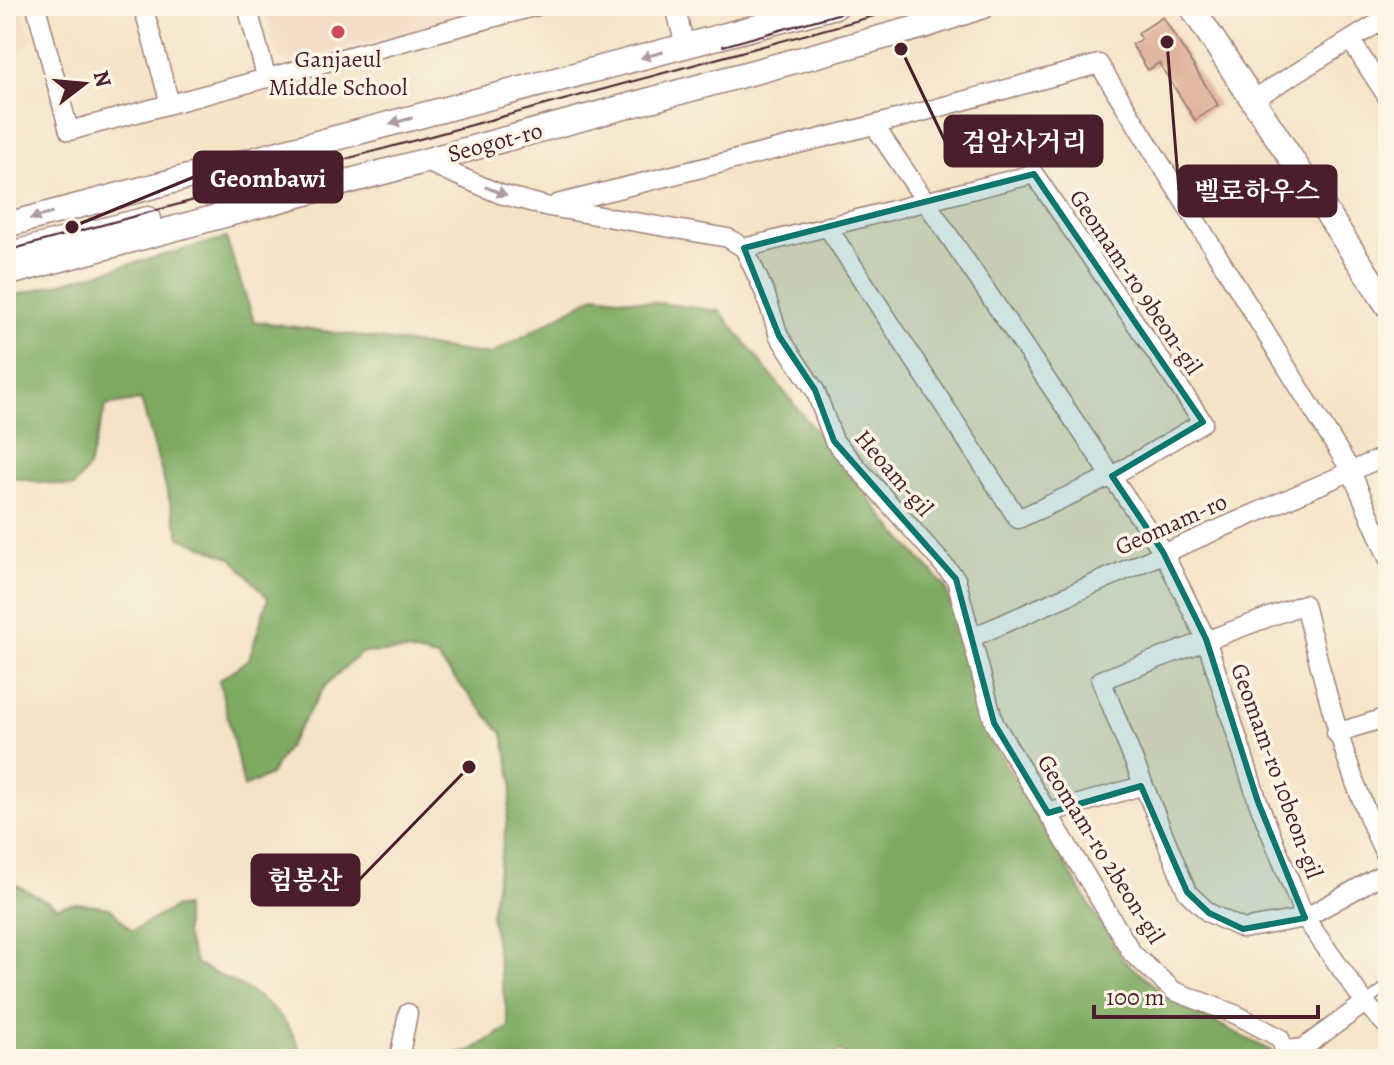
<svg xmlns="http://www.w3.org/2000/svg" width="1394" height="1065" viewBox="0 0 1394 1065" font-family="Alegreya,'Noto Serif KR',serif">
  <style>
    .built { fill: #f1d5bd }
    .forest { fill: #7eaa62; stroke: #646446; stroke-width: 2 }
    .building { fill: #ddaa93 }
    .lines { fill: none; stroke-linecap: round; stroke-linejoin: round }
    .lane-casing { stroke: #9f8178; stroke-width: 12 }
    .street-casing { stroke: #9f8178; stroke-width: 21 }
    .secondary-casing { stroke: #9f8178; stroke-width: 27 }
    .lane { stroke: #fff; stroke-width: 9 }
    .street { stroke: #fff; stroke-width: 18 }
    .secondary { stroke: #fff; stroke-width: 24 }
    .tram { stroke: #4a1f2b; stroke-width: 2 }
    .oneway { fill: #ae9aa0 }
    .marked { fill: #0f766e; fill-opacity: 0.2; stroke: #0f766e; stroke-width: 6; stroke-linejoin: round }
    .poi-dot { fill: #d1495b; stroke: #fcf5e5; stroke-width: 3 }
    .labels { text-anchor: middle; stroke-width: 7; stroke-linejoin: round; paint-order: stroke }
    .poi-label { font-size: 24px; fill: #4a1f2b; stroke: #fcf5e5 }
    .street-label { font-size: 24px; fill: #4a1f2b; stroke: #fcf5e5 }
    .leader { fill: none; stroke: #4a1f2b; stroke-width: 3 }
    .callout-dot { fill: #4a1f2b; stroke: #fcf5e5; stroke-width: 3 }
    .callout { fill: #4a1f2b; stroke: #4a1f2b; stroke-width: 3 }
    .callout-label { font-size: 26px; text-anchor: middle; font-weight: bold; fill: #fff }
  </style>
  <rect width="100%" height="100%" fill="#fcf5e5"/>
  <filter id="ink" filterUnits="userSpaceOnUse"><feTurbulence type="fractalNoise" baseFrequency=".0125" numOctaves="2"/><feDisplacementMap in="SourceGraphic" scale="16" xChannelSelector="R" yChannelSelector="G"/><feConvolveMatrix kernelMatrix="1 2 1 2 8 2 1 2 1" color-interpolation-filters="sRGB"/></filter>
  <filter id="wash" filterUnits="userSpaceOnUse"><feTurbulence type="fractalNoise" baseFrequency=".006" numOctaves="4" result="noise"/><feDisplacementMap in="SourceGraphic" scale="32" xChannelSelector="R" yChannelSelector="G"/><feGaussianBlur stdDeviation="1.8" result="paint"/><feColorMatrix in="noise" values="0 0 0 0 0 0 0 0 0 0 0 0 0 0 0 0 0 1.4 0 .05"/><feComposite in="paint" operator="in"/></filter>
  <g filter="url(#wash)">
    <rect width="100%" height="100%" fill="#f4e3c6"/>
    <!-- built -->
    <g class="built">
      <polygon points="6,6 22,6 31,41 6,61"/>
      <polygon points="263,6 506,6 291,62 278,58"/>
    </g>
    <!-- forest -->
    <g class="forest">
      <polygon points="226,238 254,321 490,355 596,295 720,311 895,531 945,586 994,745 1122,959 1172,1000 1271,1051 1273,1059 849,1059 840,1051 832,1059 437,1059 469,1052 509,1027 491,914 513,784 503,734 437,658 407,651 361,653 325,686 270,775 244,787 219,680 249,659 268,598 232,558 180,537 141,400 106,406 88,468 74,487 6,477 6,298"/>
      <path d="M6 879 57 907 77 903 110 908 132 931 173 908 185 906V935L196 964C244 988 287 1003 303 1059H6Z"/>
    </g>
    <g id="blocks">
      <!-- building -->
      <polygon class="building" points="1163,17 1218,105 1195,120 1159,63 1148,70 1132,45 1141,39 1138,33"/>
    </g>
  </g>
  <g filter="url(#ink)">
    <use href="#blocks" fill-opacity="0" stroke="#9f8178" stroke-width="2"/>
    <g class="lines">
      <defs>
        <polyline id="lane" points="1365,1003 1388,985"/>
        <g id="street">
          <polyline points="36,6 69,131 537,6"/>
          <polyline points="143,6 170,104"/>
          <polyline points="247,6 266,76"/>
          <polyline points="675,6 685,46"/>
          <polyline points="1351,41 1388,98"/>
          <polyline points="1252,100 1388,17"/>
          <polyline points="874,125 1163,552 1206,639 1258,802 1305,918 1365,1003 1388,1027"/>
          <polyline points="424,161 500,194 549,207 728,238 744,248 765,293 779,336 815,390 834,441 956,579 994,723 1132,953 1174,991 1237,1015 1280,1038 1287,1059"/>
          <polyline points="557,204 874,125 1099,64 1351,471 1388,558"/>
          <polyline points="744,248 1034,174 1203,422 1112,476 1018,519 827,226"/>
          <polyline points="973,637 1388,455"/>
          <polyline points="1336,733 1388,717"/>
          <polyline points="1048,813 1141,786"/>
          <path d="M1388 861C1348 779 1326 693 1304 604L1101 680 1187 892 1209 913 1243 929 1305 918 1388 871"/>
          <polyline points="1287,1050 1303,1048 1365,1003"/>
          <polyline points="399,1059 408,1013"/>
        </g>
        <g id="secondary">
          <polyline points="1191,6 1388,306"/>
          <polyline points="6,225 836,6"/>
          <polyline points="6,255 148,219"/>
          <polyline points="6,274 924,26 983,6"/>
        </g>
      </defs>
      <!-- lane casing -->
      <use href="#lane" class="lane-casing"/>
      <!-- street casing -->
      <use href="#street" class="street-casing"/>
      <!-- secondary casing -->
      <use href="#secondary" class="secondary-casing"/>
      <!-- lane -->
      <use href="#lane" class="lane"/>
      <!-- street -->
      <use href="#street" class="street"/>
      <!-- secondary -->
      <use href="#secondary" class="secondary"/>
      <!-- tram -->
      <g class="tram">
        <polyline points="723,46 866,6"/>
        <polyline points="6,251 911,6"/>
      </g>
    </g>
    <!-- one-way arrows -->
    <defs><path id="oneway-solid" d="M-6-.8H1V-3.2L6.5 0L1 3.2V.8H-6Z" transform="scale(2)"/></defs>
    <g class="oneway">
      <use href="#oneway-solid" transform="translate(652 55) rotate(165)"/>
      <use href="#oneway-solid" transform="translate(401 121) rotate(165)"/>
      <use href="#oneway-solid" transform="translate(496 191) rotate(21)"/>
      <use href="#oneway-solid" transform="translate(41 216) rotate(165)"/>
    </g>
  </g>
  <!-- marked area -->
  <path class="marked" d="M1034 174 1203 422 1112 476 1163 552 1206 639 1258 802 1305 918 1243 929 1209 913 1187 892 1141 786 1048 813 994 723 956 579 834 441 815 390 779 336 744 248Z"/>
  <!-- markers -->
  <circle class="poi-dot" cx="338" cy="32" r="8"/>
  <g class="labels">
    <!-- poi labels -->
    <g class="poi-label">
      <text x="338" y="67">Ganjaeul<tspan x="338" dy="28">Middle School</tspan></text>
    </g>
    <!-- street labels -->
    <g class="street-label">
      <text transform="translate(495 142) rotate(-15)" y="8">Seogot-ro</text>
      <text transform="translate(1136 282) rotate(56)" y="8">Geomam-ro 9beon-gil</text>
      <text transform="translate(894 473) rotate(49)" y="8">Heoam-gil</text>
      <text transform="translate(1171 524) rotate(-24)" y="8">Geomam-ro</text>
      <text transform="translate(1277 771) rotate(70)" y="8">Geomam-ro 10beon-gil</text>
      <text transform="translate(1101 849) rotate(58)" y="8">Geomam-ro 2beon-gil</text>
    </g>
  </g>
  <!-- callouts -->
  <path class="leader" d="M901 49L945 141M72 227L194 177M1167 42L1179 191M469 767L359 880"/>
  <g class="callout-dot">
    <circle cx="901" cy="49" r="8"/>
    <circle cx="72" cy="227" r="8"/>
    <circle cx="1167" cy="42" r="8"/>
    <circle cx="469" cy="767" r="8"/>
  </g>
  <g class="callout">
    <rect x="945" y="116" width="157" height="50" rx="8"/>
    <rect x="194" y="152" width="148" height="50" rx="8"/>
    <rect x="1179" y="166" width="157" height="50" rx="8"/>
    <rect x="252" y="855" width="107" height="50" rx="8"/>
  </g>
  <g class="callout-label">
    <text x="1024" y="151">검암사거리</text>
    <text x="268" y="187">Geombawi</text>
    <text x="1257" y="200">벨로하우스</text>
    <text x="305" y="889">험봉산</text>
  </g>
  <!-- margin -->
  <rect width="1394" height="1065" fill="none" stroke="#fcf5e5" stroke-width="32"/>
  <!-- north arrow -->
  <g transform="translate(84 84) rotate(74)" stroke="#fcf5e5" stroke-width="6" paint-order="stroke">
  <path d="M0-6L14 30L0 20L-14 30Z" fill="#4a1f2b"/>
  <text y="-12" font-size="22" font-weight="bold" text-anchor="middle" fill="#4a1f2b">N</text>
  </g>
  <!-- scale -->
  <path d="M1094 1005v12h224v-12" fill="none" stroke="#4a1f2b" stroke-width="4"/>
  <text x="1106" y="1005" font-size="24" fill="#4a1f2b" stroke="#fcf5e5" stroke-width="6" paint-order="stroke">100 m</text>
</svg>
